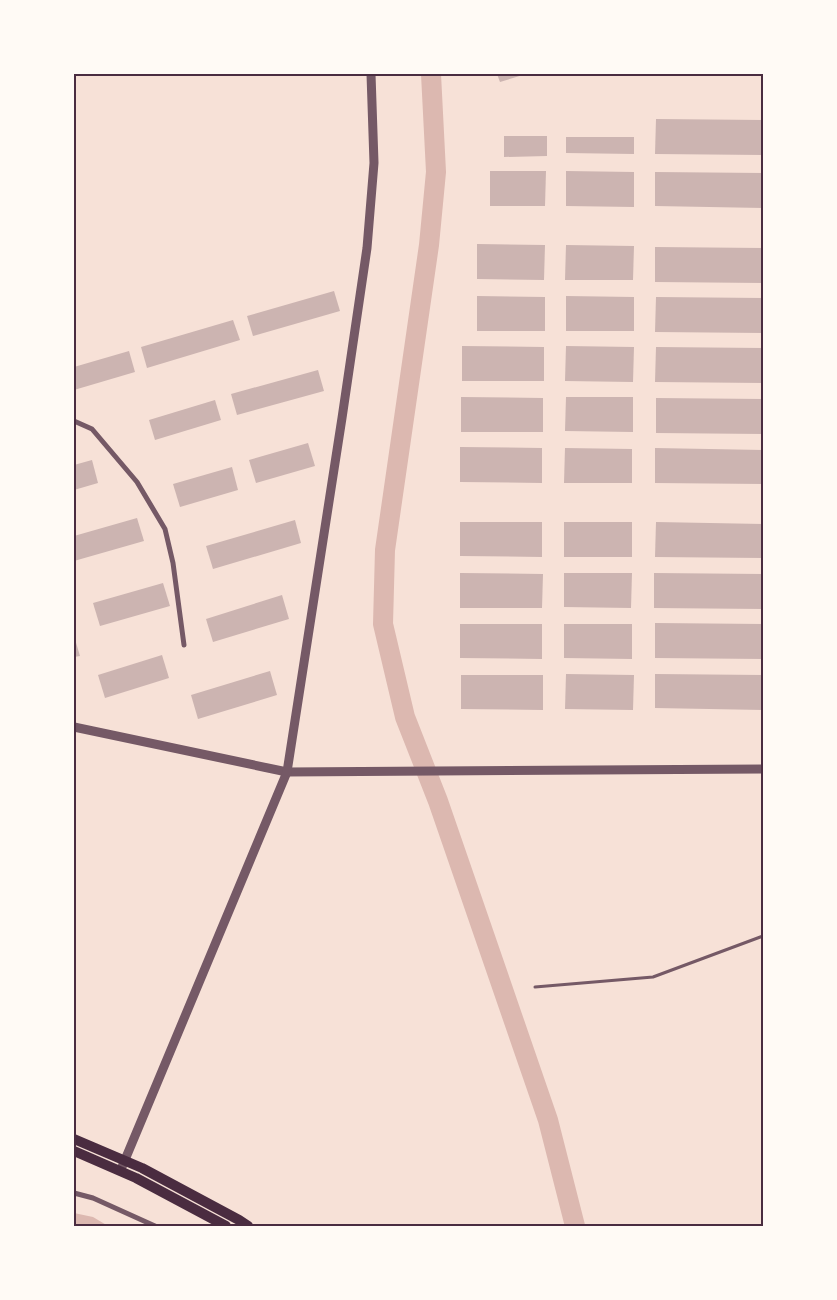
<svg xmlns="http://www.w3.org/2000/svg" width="837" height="1300" viewBox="0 0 837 1300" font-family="Mulish,sans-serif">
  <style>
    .water { fill: #dcb8b0 }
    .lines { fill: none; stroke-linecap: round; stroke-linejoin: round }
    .river { stroke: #dcb8b0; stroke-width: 20 }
    .building { fill: #ccb4b1 }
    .service { stroke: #755966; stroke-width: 3 }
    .minor { stroke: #755966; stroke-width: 5 }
    .tertiary { stroke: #755966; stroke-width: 9 }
    .secondary { stroke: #4a2c40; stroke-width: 10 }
    .neatline { fill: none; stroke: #4a2c40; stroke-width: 2 }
  </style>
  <rect width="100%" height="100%" fill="#f7e1d7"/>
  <!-- water -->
  <polygon class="water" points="74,1213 93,1217 108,1226 74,1226"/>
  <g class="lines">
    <!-- river -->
    <polyline class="river" points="431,74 436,172 429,245 385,550 383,624 405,717 438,801 548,1120 575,1226"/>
  </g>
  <!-- building -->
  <g class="building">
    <polygon points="497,74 526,74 500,82"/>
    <polygon points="656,119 763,120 763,155 655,154"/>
    <polygon points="504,136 547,136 547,156 504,157"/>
    <polygon points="566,137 634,137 634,154 566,153"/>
    <polygon points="490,171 546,171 545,206 490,206"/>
    <polygon points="566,171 634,172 634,207 566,206"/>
    <polygon points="655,172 763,173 763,208 655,206"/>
    <polygon points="477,244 545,245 544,280 477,279"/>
    <polygon points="566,245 634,246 633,280 565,280"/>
    <polygon points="655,247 763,248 763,283 655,282"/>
    <polygon points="334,291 340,311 253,336 247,316"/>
    <polygon points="477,296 545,297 545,331 477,331"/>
    <polygon points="566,296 634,297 634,331 566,331"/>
    <polygon points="656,297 763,298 763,333 655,332"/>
    <polygon points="233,320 240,340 147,368 141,347"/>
    <polygon points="462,346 544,347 544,381 462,381"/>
    <polygon points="566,346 634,347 633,382 565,381"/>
    <polygon points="656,347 763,348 763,383 655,382"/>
    <polygon points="129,351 135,372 74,390 74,367"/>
    <polygon points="318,370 324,391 237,415 231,394"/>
    <polygon points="461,397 543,398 543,432 461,432"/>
    <polygon points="566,397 633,397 633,432 565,431"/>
    <polygon points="656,398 763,399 763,434 656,433"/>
    <polygon points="215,400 221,420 155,440 149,420"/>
    <polygon points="308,443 315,466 256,483 249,460"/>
    <polygon points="460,447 542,448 542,483 460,482"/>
    <polygon points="565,448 632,449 632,483 564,483"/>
    <polygon points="655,448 763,450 763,484 655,483"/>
    <polygon points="92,460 98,483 74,490 74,465"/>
    <polygon points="232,467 238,490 180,507 173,484"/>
    <polygon points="137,518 144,541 74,561 74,536"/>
    <polygon points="295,520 301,543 213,569 206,546"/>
    <polygon points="460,522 542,522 542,557 460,556"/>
    <rect x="564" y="522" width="68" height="35"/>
    <polygon points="656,522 763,524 763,558 655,557"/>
    <polygon points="460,573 543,574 542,608 460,608"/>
    <polygon points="564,573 632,573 631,608 564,607"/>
    <polygon points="654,573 763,574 763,609 654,608"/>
    <polygon points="163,583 170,606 100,626 93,603"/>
    <polygon points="282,595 289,619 213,642 206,619"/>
    <polygon points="655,623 763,624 763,659 655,658"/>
    <polygon points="460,624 542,624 542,659 460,658"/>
    <polygon points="564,624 632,624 632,659 564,658"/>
    <polygon points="74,636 80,656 74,657"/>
    <polygon points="162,655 169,678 105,698 98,675"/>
    <polygon points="270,671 277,695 198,719 191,695"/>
    <polygon points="566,674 634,675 633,710 565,709"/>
    <polygon points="655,674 763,675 763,710 655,708"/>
    <polygon points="461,675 543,675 543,710 461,709"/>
  </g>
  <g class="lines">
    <!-- service -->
    <polyline class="service" points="535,987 653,977 763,936"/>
    <!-- minor -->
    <g class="minor">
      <polyline points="74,421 92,429 137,482 165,529 173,563 184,645"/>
      <polyline points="74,1193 93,1198 155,1226"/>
    </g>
    <!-- tertiary -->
    <g class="tertiary">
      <polyline points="74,727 287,772 763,769"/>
      <polyline points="122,1167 287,772 342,418 367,248 374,163 371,74"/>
    </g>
    <!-- secondary -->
    <g class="secondary">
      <polyline points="74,1139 142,1168 239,1220 248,1226"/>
      <polyline points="74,1151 136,1178 226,1226"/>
    </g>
  </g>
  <!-- border -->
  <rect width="837" height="1300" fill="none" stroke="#fffaf5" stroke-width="150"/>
  <rect x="75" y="75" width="687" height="1150" class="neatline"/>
</svg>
